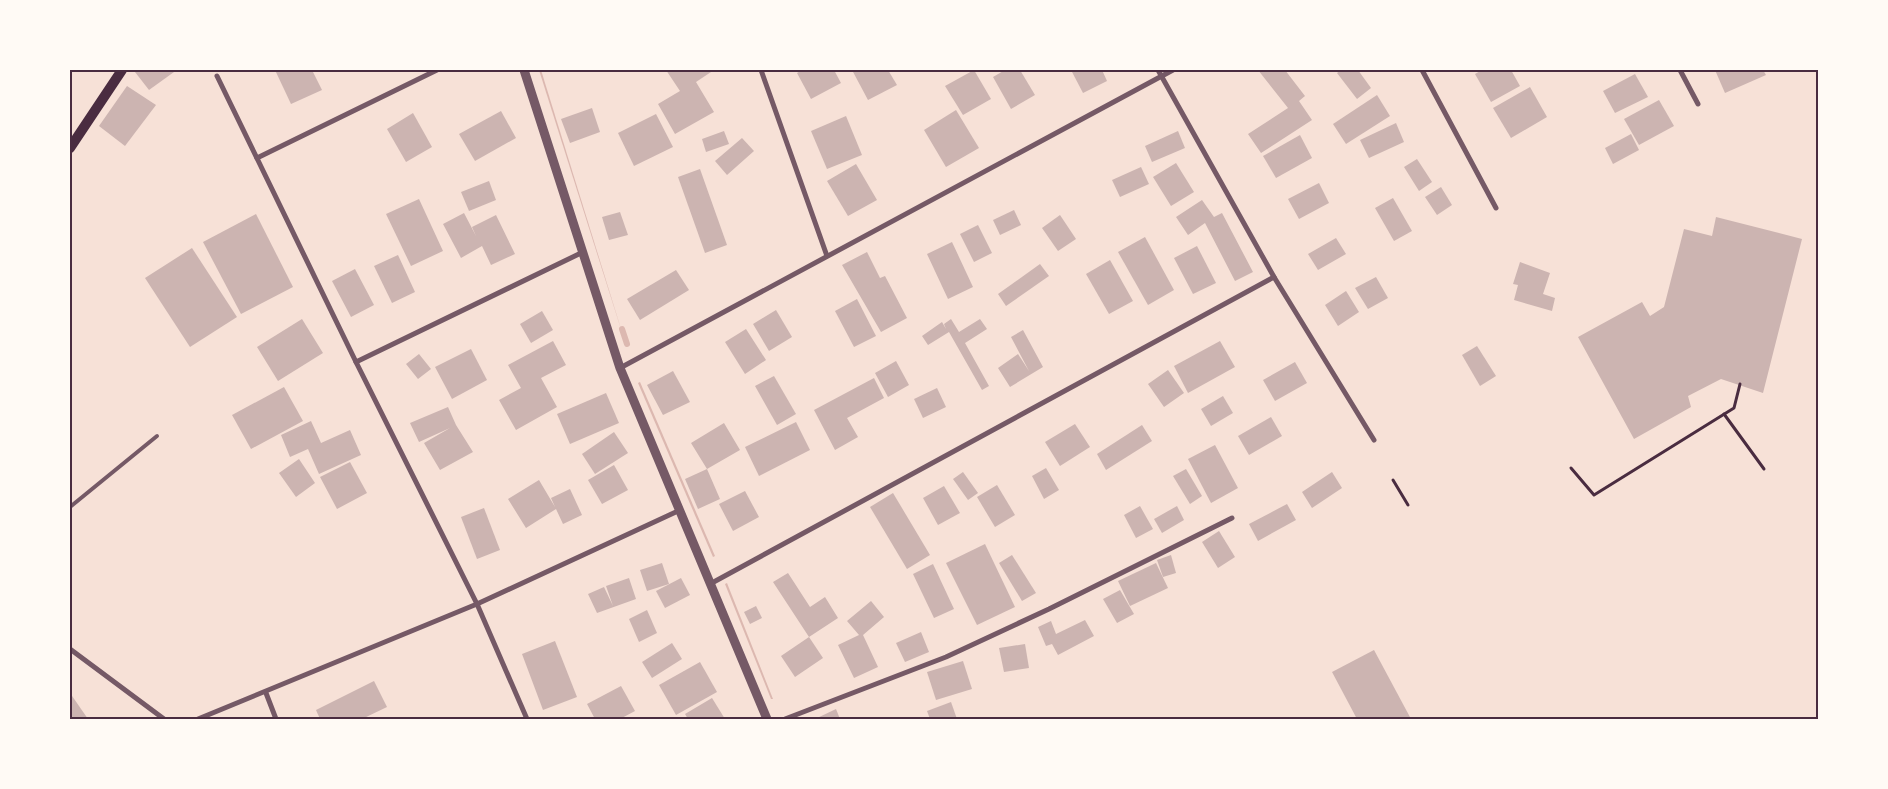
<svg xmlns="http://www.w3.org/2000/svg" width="1888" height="789" viewBox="0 0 1888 789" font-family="'PT Serif',serif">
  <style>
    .water { fill: #dcb8b0 }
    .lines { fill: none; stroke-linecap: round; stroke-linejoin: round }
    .stream { stroke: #dcb8b0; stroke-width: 6 }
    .building { fill: #ccb4b1 }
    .path { stroke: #4a2c40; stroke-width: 3 }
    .service { stroke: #755966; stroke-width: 4 }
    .minor { stroke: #755966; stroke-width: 5 }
    .tertiary { stroke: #755966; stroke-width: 9 }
    .secondary { stroke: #4a2c40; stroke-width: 10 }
    .neatline { fill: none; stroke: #4a2c40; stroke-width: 2 }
  </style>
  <rect width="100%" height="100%" fill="#f7e1d7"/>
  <!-- water -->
  <g class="water">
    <polygon points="539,70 541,70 626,345"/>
    <polygon points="640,382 715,556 713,557 638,383"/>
    <polygon points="727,583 773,699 771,699 725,584"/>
  </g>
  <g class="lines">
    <!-- stream -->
    <polyline class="stream" points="622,329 627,344"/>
  </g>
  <!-- building -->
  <g class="building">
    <polygon points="138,70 172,70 174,72 149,90 135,72"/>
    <polygon points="275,70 312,70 322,90 291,104"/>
    <polygon points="666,70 714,70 696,82 714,112 675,134 658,104 680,91"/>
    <polygon points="802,70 834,70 841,83 811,99 797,73"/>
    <polygon points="852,70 888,70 897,85 868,100"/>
    <polygon points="974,70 991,99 963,115 945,86"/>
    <polygon points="1005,70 1020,70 1035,95 1011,109 993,77"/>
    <polygon points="1071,70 1102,70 1107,81 1083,93"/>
    <polygon points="1258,70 1285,70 1305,96 1299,101 1312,120 1261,153 1248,134 1288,108"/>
    <polygon points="1341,70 1358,70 1371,88 1357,99 1337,73"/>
    <polygon points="1482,70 1511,70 1520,86 1491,102 1475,74"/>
    <polygon points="1715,70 1763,70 1766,75 1725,93"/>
    <polygon points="1635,74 1648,97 1615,113 1603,91"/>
    <polygon points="127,86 156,105 125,146 99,126"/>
    <polygon points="1530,87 1547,117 1511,138 1493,108"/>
    <polygon points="1377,95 1390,116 1346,144 1333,124"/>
    <polygon points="1659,100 1674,126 1639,145 1624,119"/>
    <polygon points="592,108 600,132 570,143 561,119"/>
    <polygon points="956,110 979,148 946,167 924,130"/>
    <polygon points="501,111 516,138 475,161 459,134"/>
    <polygon points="413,113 432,147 406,162 387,129"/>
    <polygon points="656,114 673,147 634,166 618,133"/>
    <polygon points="846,116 862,155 827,169 811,131"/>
    <polygon points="1396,123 1404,142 1369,158 1360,140"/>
    <polygon points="724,131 729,144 706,152 702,139"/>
    <polygon points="1178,131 1185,148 1152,162 1145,146"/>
    <polygon points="1631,134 1639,150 1613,164 1605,148"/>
    <polygon points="1300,135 1312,158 1276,178 1263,156"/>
    <polygon points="742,138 754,151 727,175 715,161"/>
    <polygon points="1417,159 1432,182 1419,191 1404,167"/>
    <polygon points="1176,163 1194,192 1171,206 1153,177"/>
    <polygon points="856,164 877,200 848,216 827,181"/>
    <polygon points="1141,167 1149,184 1120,197 1112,180"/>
    <polygon points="700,169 727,245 705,253 678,177"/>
    <polygon points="489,181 496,200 469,211 461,192"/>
    <polygon points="1319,183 1329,203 1299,219 1288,199"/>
    <polygon points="1441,187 1452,205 1437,215 1425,197"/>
    <polygon points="1393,198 1412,231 1394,241 1375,208"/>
    <polygon points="419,199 443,251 411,266 386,214"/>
    <polygon points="1202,200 1214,217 1222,213 1253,272 1235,281 1205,223 1188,235 1176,217"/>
    <polygon points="1014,210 1021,225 1000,235 993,220"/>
    <polygon points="620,212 628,235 609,240 602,217"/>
    <polygon points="464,213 476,236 472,227 496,215 515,254 491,265 482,246 461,258 443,224"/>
    <polygon points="256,214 293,287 241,314 203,242"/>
    <polygon points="1060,215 1076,239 1058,251 1042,228"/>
    <polygon points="1716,217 1802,239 1763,393 1721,379 1688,396 1691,407 1634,439 1578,337 1642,302 1650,316 1664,307 1684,229 1712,236"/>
    <polygon points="978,225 992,253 974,262 960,234"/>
    <polygon points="1145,237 1174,290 1148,305 1118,252"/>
    <polygon points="1336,238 1346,254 1318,270 1308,254"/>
    <polygon points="952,242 973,287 948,299 927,254"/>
    <polygon points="1197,246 1216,283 1193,294 1174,258"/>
    <polygon points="192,248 237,317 190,347 145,278"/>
    <polygon points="867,252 880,278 885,276 907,318 881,332 842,265"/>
    <polygon points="398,255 415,292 392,303 374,266"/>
    <polygon points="1110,260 1133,301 1109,314 1086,274"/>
    <polygon points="1520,262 1550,273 1543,294 1555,298 1552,311 1514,300 1518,285 1513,284"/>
    <polygon points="1040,264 1049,276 1006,306 998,294"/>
    <polygon points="355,269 374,305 351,317 332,281"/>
    <polygon points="676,270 689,290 640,320 627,299"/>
    <polygon points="1376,277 1388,298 1368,309 1355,288"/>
    <polygon points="1346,291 1359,312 1338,326 1325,305"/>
    <polygon points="857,299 876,336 854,347 835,311"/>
    <polygon points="776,310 792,337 769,351 753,324"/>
    <polygon points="542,311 553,330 531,343 520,324"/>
    <polygon points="302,319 323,353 278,381 257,347"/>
    <polygon points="951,319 959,332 980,319 987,329 965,343 989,386 982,390 949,332 928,345 922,336 942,322 946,329 944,324"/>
    <polygon points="746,329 766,360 745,374 725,342"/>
    <polygon points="1023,330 1043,367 1010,387 998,368 1018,354 1029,371 1011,337"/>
    <polygon points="553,341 566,365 541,378 557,407 516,430 499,400 521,388 508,365"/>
    <polygon points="1220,341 1235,367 1188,393 1174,366"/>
    <polygon points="1477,346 1496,376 1480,386 1462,355"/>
    <polygon points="471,349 487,380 452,399 435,367"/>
    <polygon points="419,354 431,369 418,379 406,364"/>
    <polygon points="896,361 909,385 888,397 875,373"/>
    <polygon points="1295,362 1307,383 1275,401 1263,380"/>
    <polygon points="1168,370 1184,393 1164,407 1148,384"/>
    <polygon points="673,371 690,402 663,415 647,385"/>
    <polygon points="774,376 796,414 777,425 755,386"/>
    <polygon points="874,378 884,398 847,418 858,437 835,450 814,410"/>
    <polygon points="284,387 303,421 251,449 232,415"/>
    <polygon points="937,388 946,407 923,418 914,399"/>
    <polygon points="606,393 619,423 570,444 557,414"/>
    <polygon points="1223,396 1233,413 1211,426 1201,409"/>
    <polygon points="448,407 456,425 473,452 440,470 424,443 450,428 419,442 410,423"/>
    <polygon points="1271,417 1282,436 1249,455 1238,436"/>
    <polygon points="311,421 321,443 350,430 361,455 319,474 308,449 290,457 281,435"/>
    <polygon points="796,422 810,450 759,476 745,447"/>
    <polygon points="724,423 740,450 707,469 720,499 698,509 685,479 707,469 691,443"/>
    <polygon points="1075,424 1090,447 1060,466 1045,442"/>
    <polygon points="1142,425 1152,441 1106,470 1097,454"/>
    <polygon points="614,432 628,453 595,474 582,454"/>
    <polygon points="1215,445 1238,488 1211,503 1188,459"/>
    <polygon points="299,459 315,483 296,497 279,473"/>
    <polygon points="350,462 367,493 337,509 320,477"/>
    <polygon points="614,465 628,490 602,504 588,480"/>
    <polygon points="1046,468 1059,490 1044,499 1032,476"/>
    <polygon points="1186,469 1202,496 1190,504 1173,476"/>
    <polygon points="963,472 978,493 968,500 953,479"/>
    <polygon points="1332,472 1342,488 1312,508 1302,492"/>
    <polygon points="539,480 555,507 551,498 570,489 582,515 563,524 556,509 526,528 508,499"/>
    <polygon points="997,485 1015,515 995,527 977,497"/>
    <polygon points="944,486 960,513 938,525 923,498"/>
    <polygon points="745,491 759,517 733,531 719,504"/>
    <polygon points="893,493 930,555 907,569 870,507"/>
    <polygon points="1287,504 1296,520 1258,541 1249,524"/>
    <polygon points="1140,506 1153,529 1136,538 1124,515"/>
    <polygon points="1177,506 1184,520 1162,533 1154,519"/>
    <polygon points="484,508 500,550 477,559 461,517"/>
    <polygon points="1219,531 1235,557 1218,568 1202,542"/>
    <polygon points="985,544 1015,607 977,625 946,563"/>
    <polygon points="1012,555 1036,593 1022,601 999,563"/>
    <polygon points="1171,555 1176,573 1163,577 1157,560"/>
    <polygon points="662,563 669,584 647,591 640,570"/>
    <polygon points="1156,563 1168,588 1130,606 1118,581"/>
    <polygon points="933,564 954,609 934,618 913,574"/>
    <polygon points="788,573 810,607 825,597 838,618 809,637 773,582"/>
    <polygon points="629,578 636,599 597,613 588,594 604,587 613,606 606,586"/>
    <polygon points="681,578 690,595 665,608 656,591"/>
    <polygon points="1120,590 1134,614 1117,623 1103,599"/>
    <polygon points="871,601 884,617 863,635 878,667 854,678 838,645 859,635 847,621"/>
    <polygon points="756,606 762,618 750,624 744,612"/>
    <polygon points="647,610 657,633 639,642 629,619"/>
    <polygon points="1085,620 1094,636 1058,655 1052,644 1046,646 1038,627 1051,621 1056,634"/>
    <polygon points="921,632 929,652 905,662 896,643"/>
    <polygon points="809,637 823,658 795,677 781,656"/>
    <polygon points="555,641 577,697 543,710 522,654"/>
    <polygon points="672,643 682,659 652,678 642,662"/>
    <polygon points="1025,644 1029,668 1004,672 999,648"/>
    <polygon points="1374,650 1411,719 1357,719 1332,672"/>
    <polygon points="963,661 972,689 936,700 927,672"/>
    <polygon points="700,662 717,692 676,715 659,685"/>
    <polygon points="374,681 387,707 362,719 320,719 316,710"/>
    <polygon points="621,686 635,711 620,719 595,719 587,704"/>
    <polygon points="70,693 88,719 70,719"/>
    <polygon points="712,698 725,719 688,719 685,714"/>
    <polygon points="951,702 957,719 930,719 927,711"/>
    <polygon points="836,709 840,719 815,719"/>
  </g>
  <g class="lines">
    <!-- path -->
    <g class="path">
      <polyline points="1724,414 1764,469"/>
      <polyline points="1571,468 1594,495 1734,408 1740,384"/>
      <polyline points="1393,480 1408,505"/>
    </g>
    <!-- service -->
    <polyline class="service" points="70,507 157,436"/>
    <!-- minor -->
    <g class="minor">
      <polyline points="761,70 827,256"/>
      <polyline points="1158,70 1274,277 1374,440"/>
      <polyline points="1422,70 1496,208"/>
      <polyline points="1680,70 1698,104"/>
      <polyline points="217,76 356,362 477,604 527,719"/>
      <polyline points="257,158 437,70"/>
      <polyline points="356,362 581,253"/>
      <polyline points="620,368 1173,70"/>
      <polyline points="710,584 1274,277"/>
      <polyline points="70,649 164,719"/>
      <polyline points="266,693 276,719"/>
      <polyline points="198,719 477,604 678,511"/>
      <polyline points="785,719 946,657 1049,609 1232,518"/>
    </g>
    <!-- tertiary -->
    <polyline class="tertiary" points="524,70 620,368 767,719"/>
    <!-- secondary -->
    <polyline class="secondary" points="70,148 122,70"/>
  </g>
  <!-- border -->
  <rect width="1888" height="789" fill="none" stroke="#fffaf5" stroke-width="142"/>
  <rect x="71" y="71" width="1746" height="647" class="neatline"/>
</svg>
